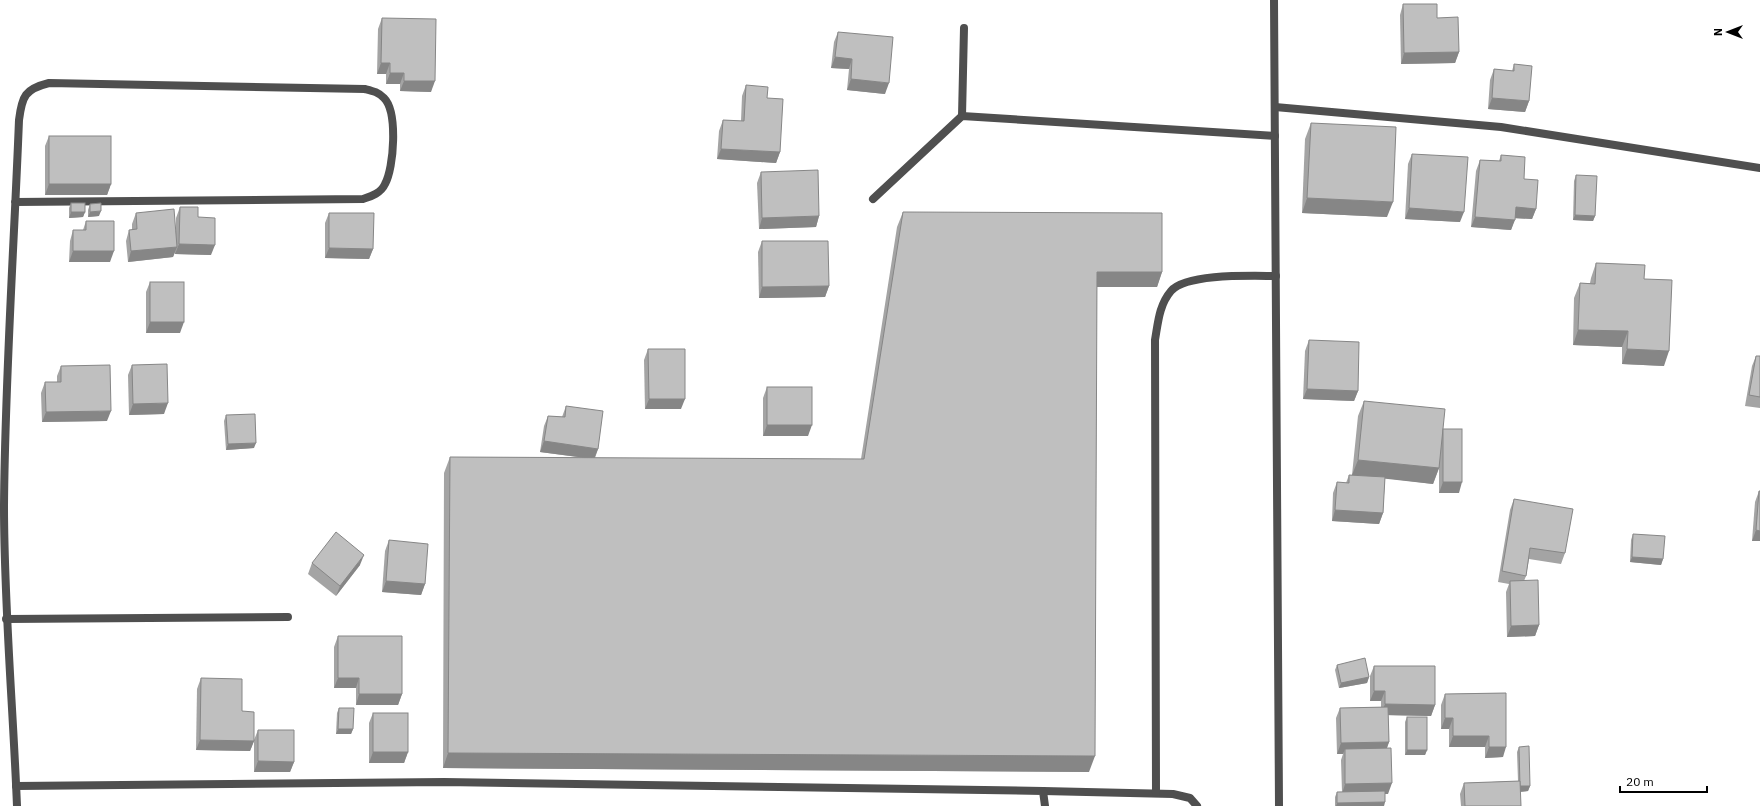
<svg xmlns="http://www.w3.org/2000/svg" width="1760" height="806" viewBox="0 0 1760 806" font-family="'IBM Plex Sans',sans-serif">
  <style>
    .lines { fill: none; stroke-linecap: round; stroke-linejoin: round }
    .service { stroke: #4f4f4f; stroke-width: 8 }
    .minor { stroke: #4f4f4f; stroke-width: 8 }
    .tertiary { stroke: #4f4f4f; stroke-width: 8 }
    .wall { fill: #a4a4a4 }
    .shaded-wall { fill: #868686 }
    .building { fill: #bfbfbf; stroke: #868686 }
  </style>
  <rect width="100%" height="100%" fill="#fff"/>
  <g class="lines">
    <!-- service -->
    <g class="service">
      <polyline points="1043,791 1173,794 1190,798 1197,806"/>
      <path d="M1156 793 1155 340C1158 323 1159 305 1171 291 1187 273 1253 276 1276 276"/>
    </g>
    <!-- minor -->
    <g class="minor">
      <polyline points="1275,107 1501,127 1760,168"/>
      <polyline points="962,116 964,28"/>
      <polyline points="873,199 962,116 1275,136"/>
      <path d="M15 202 363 199C372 196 381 193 385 184 394 168 398 112 384 98 378 92 373 91 365 89L49 83C25 89 22 96 19 120 14 248 5 377 4 506 4 606 13 706 17 806"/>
      <polyline points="6,619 288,617"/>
      <polyline points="16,786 444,782 1043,791 1045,806"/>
    </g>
    <!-- tertiary -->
    <polyline class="tertiary" points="1274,0 1279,806"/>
  </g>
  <!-- wall -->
  <g class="wall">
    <polygon points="1403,4 1437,18 1459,52 1455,63 1401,64 1400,15"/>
    <polygon points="382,18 431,92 400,91 400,84 386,84 386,74 377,74 378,29"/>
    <polygon points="838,32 885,94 847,90 849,69 831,68 834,42"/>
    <polygon points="1514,64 1529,101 1525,112 1488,109 1490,80 1494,69 1512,71"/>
    <polygon points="746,85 767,98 780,152 776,163 717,159 719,131 723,120 741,121 742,96"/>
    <polygon points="1311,123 1387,217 1302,213 1305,139"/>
    <polygon points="49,136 111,184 107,195 45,195 45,146"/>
    <polygon points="1412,154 1460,222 1405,219 1408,164"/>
    <polygon points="1501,155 1524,179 1536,209 1532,219 1515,218 1511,230 1471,227 1476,171 1480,160 1499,161"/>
    <polygon points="761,172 819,216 816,227 759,229 757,183"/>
    <polygon points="1576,175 1595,216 1593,221 1573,220 1574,181"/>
    <polygon points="71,203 85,212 83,217 69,218 69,208"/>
    <polygon points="90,204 99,216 88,217 88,210"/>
    <polygon points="180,207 198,217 211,255 175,254 175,252 173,257 128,262 126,241 129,230 132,230 132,224 136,213 176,231 176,218"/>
    <polygon points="903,212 1162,272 1157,287 1097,287 1089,772 443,768 444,473 450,457 585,458 540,452 544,426 548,416 562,417 566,406 598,449 595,458 861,459 897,227"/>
    <polygon points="329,213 373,249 369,259 325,258 325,223"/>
    <polygon points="86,221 110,262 69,262 70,241 73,230 83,230"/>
    <polygon points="762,241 829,286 825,297 759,298 758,252"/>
    <polygon points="1596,263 1644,279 1664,366 1622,364 1622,347 1573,345 1574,298 1580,283 1590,283 1591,278"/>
    <polygon points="150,282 180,333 146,333 146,292"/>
    <polygon points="1309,340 1358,391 1354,401 1303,399 1305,351"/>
    <polygon points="648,349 681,409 645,409 644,360"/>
    <polygon points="1756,356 1760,356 1760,408 1745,406 1752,366"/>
    <polygon points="132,365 164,414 129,415 128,375"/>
    <polygon points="61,366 107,421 42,422 41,393 45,382 57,382 57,376"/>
    <polygon points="767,387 808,436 763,436 763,398"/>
    <polygon points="1364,401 1443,429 1459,493 1439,493 1439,464 1439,468 1433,484 1385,478 1383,513 1379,524 1332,521 1333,493 1337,482 1346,483 1349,475 1352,475 1358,416"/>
    <polygon points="226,415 254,448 226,450 224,421"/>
    <polygon points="1759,491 1760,491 1760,541 1752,541 1755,502"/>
    <polygon points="1514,499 1565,553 1561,564 1529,559 1526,576 1524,581 1539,625 1535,636 1507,637 1506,592 1509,584 1498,582 1510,510"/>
    <polygon points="1633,534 1663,559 1661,565 1630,562 1631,540"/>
    <polygon points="389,540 425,584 421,595 382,592 385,551"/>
    <polygon points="312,563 360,565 336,596 308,574"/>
    <polygon points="338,636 402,694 398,705 356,705 356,688 334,688 334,647"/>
    <polygon points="1337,665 1369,677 1367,683 1339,688 1335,670"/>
    <polygon points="1374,666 1435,705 1431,716 1388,715 1389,742 1387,748 1388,794 1385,794 1384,806 1335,806 1335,797 1337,792 1342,792 1341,760 1343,754 1337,754 1336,718 1340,708 1381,707 1381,701 1370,701 1370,676"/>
    <polygon points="201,678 242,711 254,741 250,751 196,750 197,689"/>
    <polygon points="1506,693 1503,757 1485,758 1485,747 1449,747 1449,729 1441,729 1441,705 1445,694"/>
    <polygon points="339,708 353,729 351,734 336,734 337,713"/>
    <polygon points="373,713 408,752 404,763 369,763 369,723"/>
    <polygon points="1407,717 1427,750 1425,755 1405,755 1405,722"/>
    <polygon points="258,730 294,762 290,772 254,772 254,740"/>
    <polygon points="1519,747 1530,786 1528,791 1520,792 1521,806 1461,806 1460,794 1464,783 1518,781 1517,752"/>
  </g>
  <!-- shaded-wall -->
  <g class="shaded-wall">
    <polygon points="1459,52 1455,63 1401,64 1404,53"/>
    <polygon points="835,57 852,59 849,69 831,68"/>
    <polygon points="381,63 390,63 386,74 377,74"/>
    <polygon points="390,73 404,73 400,84 386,84"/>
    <polygon points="851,79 889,83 885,94 847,90"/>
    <polygon points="404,81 435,81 431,92 400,91"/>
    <polygon points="1492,98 1529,101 1525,112 1488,109"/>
    <polygon points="721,149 780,152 776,163 717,159"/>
    <polygon points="49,184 111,184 107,195 45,195"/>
    <polygon points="1307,198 1393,202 1387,217 1302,213"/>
    <polygon points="1516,207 1536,209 1532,219 1512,218"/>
    <polygon points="1409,208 1464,212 1460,222 1405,219"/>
    <polygon points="101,211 99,216 88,217 90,212"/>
    <polygon points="71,212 85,212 83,217 69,218"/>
    <polygon points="1575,215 1595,216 1593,221 1573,220"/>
    <polygon points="819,216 816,227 759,229 762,218"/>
    <polygon points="1475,217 1515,220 1511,230 1471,227"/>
    <polygon points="179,244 215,245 211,255 175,254"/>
    <polygon points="177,247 173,257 128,262 131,251"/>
    <polygon points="329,248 373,249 369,259 325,258"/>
    <polygon points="73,251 114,251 110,262 69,262"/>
    <polygon points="1097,272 1162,272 1157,287 1091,287"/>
    <polygon points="829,286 825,297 759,298 762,287"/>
    <polygon points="150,322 184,322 180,333 146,333"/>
    <polygon points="1578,330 1628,331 1622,347 1573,345"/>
    <polygon points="1627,349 1669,351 1664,366 1622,364"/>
    <polygon points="1307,389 1358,391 1354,401 1303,399"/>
    <polygon points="649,399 685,399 681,409 645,409"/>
    <polygon points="168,403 164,414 129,415 133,404"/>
    <polygon points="111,411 107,421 42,422 46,412"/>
    <polygon points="767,425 812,425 808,436 763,436"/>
    <polygon points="544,441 598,449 594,459 540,452"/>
    <polygon points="256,443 254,448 226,450 228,444"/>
    <polygon points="1358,460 1439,468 1433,484 1352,475"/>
    <polygon points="1443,482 1462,482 1459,493 1439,493"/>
    <polygon points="1335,510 1383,513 1379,524 1332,521"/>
    <polygon points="1756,530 1760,531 1760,541 1752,541"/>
    <polygon points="364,555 360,565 336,596 340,586"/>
    <polygon points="1632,557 1663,559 1661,565 1630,562"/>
    <polygon points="386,581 425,584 421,595 382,592"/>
    <polygon points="1539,625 1535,636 1507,637 1511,626"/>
    <polygon points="1369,677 1367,683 1339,688 1341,683"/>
    <polygon points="338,678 359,678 356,688 334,688"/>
    <polygon points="1374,691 1385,691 1381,701 1370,701"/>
    <polygon points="359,694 402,694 398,705 356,705"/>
    <polygon points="1385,704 1435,705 1431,716 1381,715"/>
    <polygon points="1445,718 1453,718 1449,729 1441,729"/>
    <polygon points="338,729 353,729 351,734 336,734"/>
    <polygon points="1453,736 1489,736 1485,747 1449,747"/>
    <polygon points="200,740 254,741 250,751 196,750"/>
    <polygon points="1389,742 1385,753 1345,749 1343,754 1337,754 1341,743"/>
    <polygon points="1489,747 1506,747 1503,757 1485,758"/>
    <polygon points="1407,750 1427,750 1425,755 1405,755"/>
    <polygon points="373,752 408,752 404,763 369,763"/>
    <polygon points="448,753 1095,756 1089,772 443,768"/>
    <polygon points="258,761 294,762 290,772 254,772"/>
    <polygon points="1392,783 1388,794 1342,794 1345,784"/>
    <polygon points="1520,786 1530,786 1528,791 1518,792"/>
    <polygon points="1385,802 1384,806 1336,806 1337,803"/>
  </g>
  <!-- building -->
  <g class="building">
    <polygon points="1403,4 1437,4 1437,18 1458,17 1459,52 1404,53"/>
    <polygon points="382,18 436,19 435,81 404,81 404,73 390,73 390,63 381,63"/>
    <polygon points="838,32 893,37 889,83 851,79 852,59 835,57"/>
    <polygon points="1514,64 1532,66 1529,101 1492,98 1494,69 1514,71"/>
    <polygon points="746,85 768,87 767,98 783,99 780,152 721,149 723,120 744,121"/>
    <polygon points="1311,123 1396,127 1393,202 1307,198"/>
    <rect x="49" y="136" width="62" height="48"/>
    <polygon points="1412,154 1468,157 1464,212 1409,208"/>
    <polygon points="1501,155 1525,157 1524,179 1538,180 1536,209 1516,207 1515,220 1475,217 1480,160 1501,161"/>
    <polygon points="818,170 819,216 762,218 761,172"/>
    <polygon points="1576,175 1597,176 1595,216 1575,215"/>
    <rect x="71" y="203" width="14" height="9"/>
    <polygon points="101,203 101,211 90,212 90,204"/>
    <polygon points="180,207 198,207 198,217 215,218 215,245 179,244"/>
    <polygon points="174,209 177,247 131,251 129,230 137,229 136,213"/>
    <polygon points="903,212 1162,213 1162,272 1097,272 1095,756 448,753 450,457 864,459"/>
    <polygon points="329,213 374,213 373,249 329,248"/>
    <polygon points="86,221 114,221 114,251 73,251 73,230 86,230"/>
    <polygon points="762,241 828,241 829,286 762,287"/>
    <polygon points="1596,263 1645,265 1644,279 1672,280 1669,351 1627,349 1628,331 1578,330 1580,283 1595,284"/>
    <rect x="150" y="282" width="34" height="40"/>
    <polygon points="1309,340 1359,342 1358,391 1307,389"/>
    <polygon points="648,349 685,349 685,399 649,399"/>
    <polygon points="1756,356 1760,356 1760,397 1749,395"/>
    <polygon points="167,364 168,403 133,404 132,365"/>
    <polygon points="110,365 111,411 46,412 45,382 61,382 61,366"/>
    <rect x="767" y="387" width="45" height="38"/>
    <polygon points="1364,401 1445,409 1439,468 1358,460"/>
    <polygon points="566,406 603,411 598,449 544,441 548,416 565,417"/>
    <polygon points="255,414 256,443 228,444 226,415"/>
    <rect x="1443" y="429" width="19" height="53"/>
    <polygon points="1349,475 1385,477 1383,513 1335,510 1337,482 1349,483"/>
    <polygon points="1759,491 1760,491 1760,531 1756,530"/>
    <polygon points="1514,499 1573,509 1565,553 1530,548 1526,576 1502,571"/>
    <polygon points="336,532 364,555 340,586 312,563"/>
    <polygon points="1633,534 1665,536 1663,559 1632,557"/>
    <polygon points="389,540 428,544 425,584 386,581"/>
    <polygon points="1538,580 1539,625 1511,626 1510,581"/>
    <polygon points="338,636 402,636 402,694 359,694 359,678 338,678"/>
    <polygon points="1365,658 1369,677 1341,683 1337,665"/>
    <polygon points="1374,666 1435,666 1435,705 1385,704 1385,691 1374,691"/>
    <polygon points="201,678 242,679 242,711 254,712 254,741 200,740"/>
    <polygon points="1506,693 1506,747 1489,747 1489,736 1453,736 1453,718 1445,718 1445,694"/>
    <polygon points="1388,707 1389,742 1341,743 1340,708"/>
    <polygon points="339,708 354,708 353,729 338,729"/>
    <rect x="373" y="713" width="35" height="39"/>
    <rect x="1407" y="717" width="20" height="33"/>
    <polygon points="258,730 294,730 294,762 258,761"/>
    <polygon points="1529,746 1530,786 1520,786 1519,747"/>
    <polygon points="1391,748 1392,783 1345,784 1345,749"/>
    <polygon points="1520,781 1521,806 1465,806 1464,783"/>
    <polygon points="1385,791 1385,802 1337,803 1337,792"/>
  </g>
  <!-- north arrow -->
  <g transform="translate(1728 32) rotate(270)" stroke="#ffffff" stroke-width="3" paint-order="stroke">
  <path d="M0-3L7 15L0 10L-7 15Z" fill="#000000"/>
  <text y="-6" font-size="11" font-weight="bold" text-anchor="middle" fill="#000000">N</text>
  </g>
  <!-- scale -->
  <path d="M1620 786v6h87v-6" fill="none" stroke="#000000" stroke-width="2"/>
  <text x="1626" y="786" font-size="12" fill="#000000" stroke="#ffffff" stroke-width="3" paint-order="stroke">20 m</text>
</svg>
